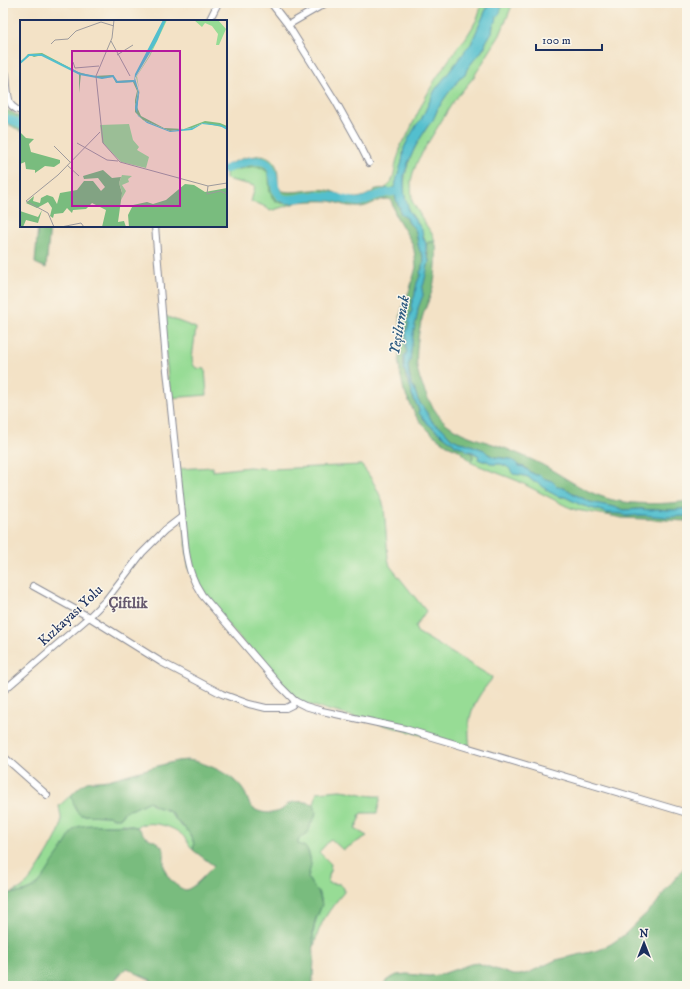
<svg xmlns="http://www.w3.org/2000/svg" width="690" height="989" viewBox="0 0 690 989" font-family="'IM FELL DW Pica',serif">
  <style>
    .green { fill: #97dc95; stroke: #59867a }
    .forest { fill: #79bc7e; stroke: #4a766e }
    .water { fill: #53bfce; stroke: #377796 }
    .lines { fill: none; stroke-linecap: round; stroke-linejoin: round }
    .river { stroke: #53bfce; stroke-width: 8 }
    .minor-casing { stroke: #878892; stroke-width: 8 }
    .minor { stroke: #fff; stroke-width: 6 }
    .labels { text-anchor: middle; stroke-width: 3; stroke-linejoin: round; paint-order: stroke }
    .street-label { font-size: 14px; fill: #1b2f5e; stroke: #fbf7ec }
    .water-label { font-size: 15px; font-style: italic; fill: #2c5a80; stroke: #fbf7ec }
    .neighbourhood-label { font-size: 15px; font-weight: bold; fill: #65586e; stroke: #fbf7ec }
    .inset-river { fill: none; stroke: #53bfce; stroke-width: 2 }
    .inset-road { fill: none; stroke: #9d9a9c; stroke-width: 1 }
    .view { fill: #b5179e; fill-opacity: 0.15; stroke: #b5179e; stroke-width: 2 }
    .inset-edge { fill: none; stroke: #1b2f5e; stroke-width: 2 }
  </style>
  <rect width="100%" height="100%" fill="#fbf7ec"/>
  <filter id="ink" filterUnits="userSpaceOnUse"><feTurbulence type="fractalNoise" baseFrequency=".025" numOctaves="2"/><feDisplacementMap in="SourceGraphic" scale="8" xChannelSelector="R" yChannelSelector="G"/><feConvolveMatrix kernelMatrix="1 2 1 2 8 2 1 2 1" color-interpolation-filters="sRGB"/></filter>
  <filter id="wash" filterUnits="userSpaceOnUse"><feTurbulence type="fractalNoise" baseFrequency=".012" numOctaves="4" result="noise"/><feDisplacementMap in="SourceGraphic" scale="16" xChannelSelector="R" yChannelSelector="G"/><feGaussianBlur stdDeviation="0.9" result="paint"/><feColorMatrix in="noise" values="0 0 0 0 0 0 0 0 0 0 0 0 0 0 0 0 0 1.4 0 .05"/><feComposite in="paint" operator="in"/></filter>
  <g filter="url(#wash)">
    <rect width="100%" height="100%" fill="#f3e2c6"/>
    <!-- green -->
    <g class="green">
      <path d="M482 3H489L471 44 464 53 461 56 453 67 435 90 421 120 417 124 409 138 404 148 402 162 398 174 395 186 392 189 388 190 385 188C394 184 394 172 396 163 397 157 401 152 400 145L406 138 423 102 435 80 459 45 465 39 472 28 478 17Z"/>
      <path d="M503 3H513L500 35 473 78 453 102 426 146 418 160 413 173 411 181 412 201 426 225 433 235 435 242H429L426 244C424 237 422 230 418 224 415 218 410 214 408 209 398 182 409 156 423 134 428 125 435 118 438 108 441 105 442 102 444 99 449 91 456 85 460 77L463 76 465 75 467 69 477 56 479 55 482 51 485 46 486 42 492 32 493 25 495 23 497 15 500 11Z"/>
      <path d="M253 166 262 168 269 173C270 178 270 184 270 190 272 205 284 204 296 203L270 211C265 205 258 204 251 202L255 186 226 179V172Z"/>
      <path d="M162 315 196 328 192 358C193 369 196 368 205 369L207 395 170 398Z"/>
      <polygon points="471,452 479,456 478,459 483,461 487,461 492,464 501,464 508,467 515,474 521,475 528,477 534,482 539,483 548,491 560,497 565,497 581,505 608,513 607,515 576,510 566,506 518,481 472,463 470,462 472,460 473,456"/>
      <path d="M361 465C370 474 381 495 384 507L388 558 390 566 426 611 415 627 417 632 492 677 491 680C472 703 466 718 470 748L295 701 209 603 189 568 178 469 213 467V471L249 467 271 469Z"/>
      <path d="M340 790C354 791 367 797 381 796L377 813H361L359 816 360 819 355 829 367 836 343 850 331 839 319 852 331 864 328 883 340 884 344 888V892C329 910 319 923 314 947 313 938 313 929 316 920 317 915 321 910 321 905 324 893 311 888 308 878 307 875 309 872 309 869 311 863 311 854 306 848 304 846 301 846 298 844 298 837 304 834 309 830L311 823 315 817 316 813 314 804 317 792Z"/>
      <path d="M71 795 76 811 81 815 108 816 114 818 122 816 125 811 133 809 147 802 150 801 153 806 169 811 179 824 188 831 194 843 193 850C190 846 187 841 184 837 175 826 149 819 136 827L125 824 116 825H99L79 827 72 832 66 844 43 879 35 887 26 891 18 893H11C18 890 24 887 29 881 37 872 59 836 61 825 62 819 60 812 59 806Z"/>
    </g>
    <!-- forest -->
    <g class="forest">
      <polygon points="3,109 12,112 21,118 21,132 12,126 3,122"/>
      <path d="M262 155C276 159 278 167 278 181 278 183 278 187 280 189 284 195 306 190 313 190 318 189 326 189 331 191 339 194 346 198 354 198 361 198 366 196 372 192 373 191 375 189 377 189 383 187 388 191 394 187 395 196 396 200 400 209 399 213 403 216 407 218 408 224 411 225 414 228 417 232 417 239 418 244 419 250 423 254 424 260 424 264 424 263 422 266V269L420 272 421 274 417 283 415 295 411 305 412 311 410 315V318L406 333 407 340 406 343 407 352 404 357V365L406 378 411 388 412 395 419 410V413L432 427 450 441 453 442 455 445 464 448 467 451 471 452 473 456 472 460 470 461 459 450 447 445 432 434 423 425 416 416 404 391 401 377 399 365V344L401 335 400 316 402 309 410 289 416 267 415 257 414 250 412 243 396 216 391 200C381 196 371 206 361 207 349 208 341 203 330 201 315 200 301 202 286 203 268 202 270 190 269 175 264 160 238 169 226 172V165L244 158Z"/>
      <polygon points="38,226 50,226 46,268 35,263"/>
      <path d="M429 242H435L436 245C437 259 436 273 433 287 431 296 427 304 424 312 419 326 414 358 418 372 422 389 434 414 447 424 466 439 493 442 514 452 526 457 538 462 550 469 567 479 584 491 603 497 623 505 665 505 687 501V509H681L674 510H667L657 509 650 510 641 509 624 510 619 508 592 503 574 494 568 490 557 486 552 481 546 480 530 472 525 467 519 466 515 462 510 459 494 457 488 454 484 450 465 443 459 442 451 438 442 428 436 425 432 421 418 400 414 388 411 384 408 365 410 361 413 334 417 316 418 308 423 295 422 289 424 283 429 261 426 245V244Z"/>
      <polygon points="608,513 622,514 626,516 641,515 667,517 687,516 687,521 622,518 607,515"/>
      <path d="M188 760C205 762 234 775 243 790 248 796 248 807 256 810 264 814 276 814 283 809 285 807 287 804 290 803 298 800 306 802 314 804L316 813 315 817 311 823 309 830 307 834 300 837 298 841V844L305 847 307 849 310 857 311 865 308 878 312 885 318 891 320 897 322 905 315 921 313 932 314 958 313 979 312 986H151V980L136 973 131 970 128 968 125 969 122 972 110 986H3V892C31 897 40 884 53 862 57 856 62 850 65 844 69 839 70 832 75 828 81 824 100 825 108 825 119 825 128 824 138 828 140 830 142 833 144 835 149 840 157 840 162 847 165 852 164 856 164 862 163 874 174 886 185 890 194 889 206 873 214 866L193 850C196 842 190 833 184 827 182 825 179 824 177 821 175 818 173 813 169 811 161 806 158 811 150 801L147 802 133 809 125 811 120 818H114L108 816 81 815C74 812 74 802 71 795L82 785 87 782 108 780 165 764 177 761Z"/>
      <polygon points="687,864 687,986 381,986 387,980 397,975 407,974 429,976 439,975 471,964 477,963 513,975 520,975 528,973 556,960 599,950 611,944 624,935 656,904 665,891"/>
    </g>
    <!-- water -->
    <path class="water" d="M489 3H503C501 8 501 13 497 16L496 22 493 25 492 32 486 42 485 46 479 55 477 56 467 69 465 75 463 76 460 77C456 85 449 91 444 99 442 102 441 105 438 108L433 120 427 127 415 147 408 163 404 176V186L405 197 408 206V210L418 224 422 230 423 237 426 244V252L429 261 424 283 422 289 423 295 418 308 417 316 413 334 410 361 408 365 409 376 411 384 414 388 418 400 427 413 433 423 442 428 451 438 459 442 465 443 484 450 488 454 494 457 510 459 515 462 519 466 524 467 530 472 536 475H540L543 478 552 481 557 486 568 490 574 494 590 502 619 508 624 510 641 509 650 510 657 509 667 510H674L681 509H687V516L667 517 641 515 626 516 622 514 608 513 581 505 565 497 557 496 548 491 539 483 534 482 528 477 521 475 513 474 510 469 506 466 501 464H492L487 461H483L478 459 479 456 473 452 467 451 464 448 455 445 453 442 450 441 428 424 419 413V410L412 395 411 388 404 369V357L407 352 406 348V343L407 340 406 333 409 324 408 321 410 318V314L412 311 411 305 415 295V292L417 283 421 274 420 272 422 269V266C423 263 424 263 424 260 424 256 422 254 420 251 417 244 418 233 414 228 411 225 408 223 407 218 403 216 399 213 400 208 396 202 395 195 394 187L395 186 398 174 402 162 404 148 409 138 417 124 421 120 435 90 453 67 461 56 464 53 465 50 471 44Z"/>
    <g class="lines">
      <!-- river -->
      <g class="river">
        <polyline points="3,117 16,122 21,125"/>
        <path d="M226 169C233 167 239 164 246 162 288 153 263 194 286 199 293 200 306 196 313 196 320 195 327 196 335 197 343 199 350 202 359 202 367 201 371 197 378 195 385 193 392 192 399 191"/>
      </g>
    </g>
  </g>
  <g filter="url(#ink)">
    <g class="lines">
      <defs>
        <g id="minor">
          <polyline points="271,3 288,25 336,102 360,145 369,163"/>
          <polyline points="209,21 218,3"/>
          <polyline points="288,25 326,3"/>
          <path d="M6 74C7 81 7 101 12 106 15 109 17 110 21 111"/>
          <path d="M155 226 166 361 186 552C189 569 192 580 202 595L280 686 295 701 305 706 322 711 405 729 687 813"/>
          <polyline points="33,586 89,617 161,662 222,694 249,704 266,708 286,708 292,705 295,701"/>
          <polyline points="3,691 89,617 106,600 142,553 165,530 182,517"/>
          <polyline points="3,756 47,795"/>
        </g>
      </defs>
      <!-- minor casing -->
      <use href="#minor" class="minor-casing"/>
      <!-- minor -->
      <use href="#minor" class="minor"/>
    </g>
  </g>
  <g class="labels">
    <!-- street labels -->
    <g class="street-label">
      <text transform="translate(70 615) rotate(-43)" y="5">Kızkayası Yolu</text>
    </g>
    <!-- water labels -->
    <g class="water-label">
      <text transform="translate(399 325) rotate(-80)" y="5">Yeşilırmak</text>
    </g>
    <!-- neighbourhood labels -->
    <g class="neighbourhood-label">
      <text x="128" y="608">Çiftlik</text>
    </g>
  </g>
  <!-- overview -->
  <g transform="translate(20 20)">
    <rect width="207" height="207" fill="#f3e2c6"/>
    <path d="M145 0H147L130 36 117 56 119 69 116 57 129 36ZM174 0H198L206 9 199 25H196L198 14 192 6 185 3 182 7ZM109 104 113 120 119 127 117 130 129 137 126 148 101 142 82 122 80 105ZM102 155 112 156 108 159 109 162 102 165 106 171 101 180 102 172 99 163Z" fill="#97dc95"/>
    <path d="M22 33 58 52 73 56 93 55 96 61 114 60 118 71 115 88 120 69 117 87 121 96 144 108 164 109 185 101 200 103 207 106V108L183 103 172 108 150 111 123 100 126 103 115 92V80L117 71 113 62 96 63 93 57 80 58 61 54 59 73V54L46 47 22 35 14 37 10 35 0 44 8 34ZM0 112 6 118 14 119 9 124 11 132 40 140V143L34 147 25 146 15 153V150L6 149 5 142 0 144ZM83 150 92 158 101 157 99 163 102 173 98 202 104 201 106 207H82L86 190 72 183 66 189 53 190 52 193 47 188 43 193 34 194 33 198 30 196 32 188 28 182 17 188 6 183 14 176 13 181 20 183 21 178 27 175 33 177 37 184 40 173 57 170 64 161H73L81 171 85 167 78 158 64 159 63 156ZM165 164 174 165 185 172 207 168V207H109L108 195 113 185 127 182 133 184 146 180ZM22 190 18 203 6 200 3 207H0V191L18 197Z" fill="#79bc7e"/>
    <path d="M143 0H146L137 21 115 58 119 72 117 94 123 100 150 111 172 108 183 103 201 105 206 107 207 110 200 106 182 104 172 110 150 112 127 103 118 96 115 88 118 71 114 62 115 54Z" fill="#53bfce"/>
    <path class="inset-river" d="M0 43 9 35H22L60 54 82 58 93 56 97 62 114 61"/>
    <path class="inset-road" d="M94 0 92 18 76 56 83 123 100 142 188 166 207 163M91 21 110 56M31 24 35 20 48 19 56 11 81 2 94 6M97 35 113 25M53 42 55 48 79 46M57 123 87 140 98 141M34 126 50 142M47 145 59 156M188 166 187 174 200 171 207 174M34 207 28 193 6 181 38 155 80 112M41 207 61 203 64 207"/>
    <path class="view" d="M52 31H160V186H52Z"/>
    <rect width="207" height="207" class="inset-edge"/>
  </g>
  <!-- margin -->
  <rect width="690" height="989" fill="none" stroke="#fbf7ec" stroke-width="16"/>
  <!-- north arrow -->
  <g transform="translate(644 943)" stroke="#fbf7ec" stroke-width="3" paint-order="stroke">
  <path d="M0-3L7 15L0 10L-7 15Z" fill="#1b2f5e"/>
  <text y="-6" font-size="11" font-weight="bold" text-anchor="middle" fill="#1b2f5e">N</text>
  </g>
  <!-- scale -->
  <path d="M536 44v6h66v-6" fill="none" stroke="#1b2f5e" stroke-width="2"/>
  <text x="542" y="44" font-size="12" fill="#1b2f5e" stroke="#fbf7ec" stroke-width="3" paint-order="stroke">100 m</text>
</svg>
